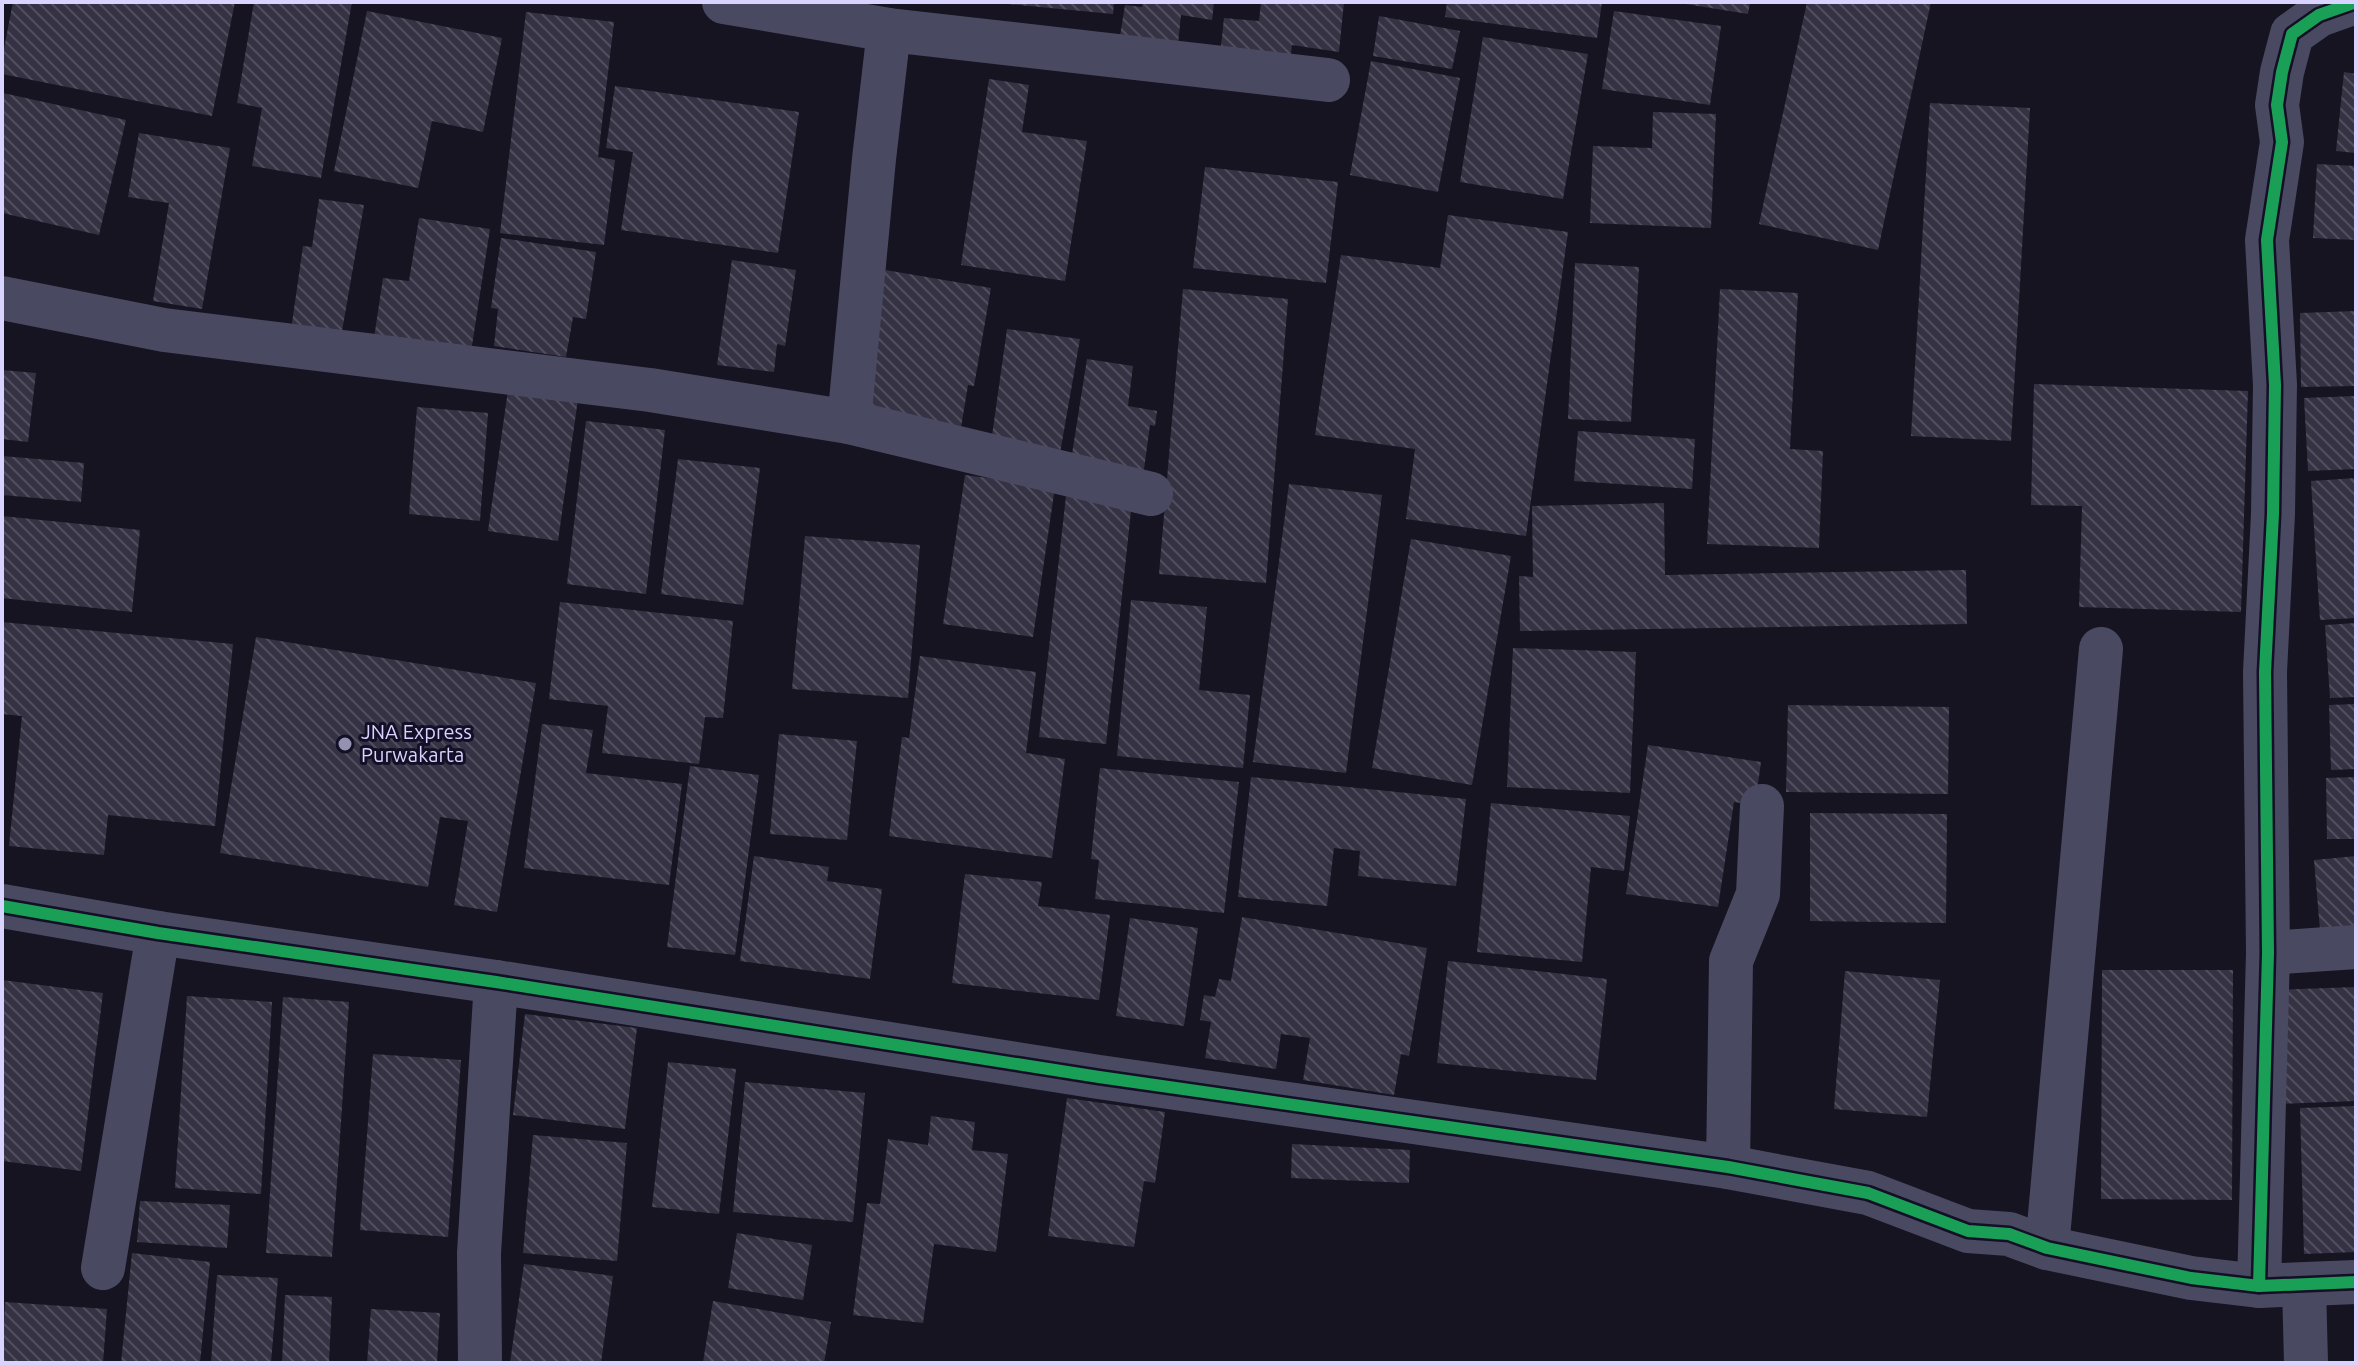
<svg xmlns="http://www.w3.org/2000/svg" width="2358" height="1365" viewBox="0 0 2358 1365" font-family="Ubuntu,sans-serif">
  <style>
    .building { fill: url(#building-back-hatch) }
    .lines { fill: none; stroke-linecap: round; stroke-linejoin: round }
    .minor { stroke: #4a4962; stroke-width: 44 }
    .cycleway-casing { stroke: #130f26; stroke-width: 17 }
    .cycleway { stroke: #1a9f57; stroke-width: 12 }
    .poi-dot { fill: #9591b1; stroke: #130f26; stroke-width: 3 }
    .labels { text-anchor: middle; stroke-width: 6; stroke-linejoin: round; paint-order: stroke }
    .poi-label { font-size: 20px; fill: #d9d4ff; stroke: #130f26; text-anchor: start }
  </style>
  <defs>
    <pattern id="building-back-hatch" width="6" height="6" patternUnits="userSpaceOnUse" patternTransform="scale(2)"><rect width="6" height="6" fill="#343243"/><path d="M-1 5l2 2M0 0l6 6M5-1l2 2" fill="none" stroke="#514f5f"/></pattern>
  </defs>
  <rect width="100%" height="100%" fill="#161421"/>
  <!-- building -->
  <g class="building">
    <polygon points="13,2 235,2 212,116 2,74 2,59"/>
    <polygon points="254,2 352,2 321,178 252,166 262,108 237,103"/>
    <polygon points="1007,2 1114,2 1113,14 1007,4"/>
    <polygon points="1143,2 1214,2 1212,20 1181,15 1178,44 1120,36 1125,5 1142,7"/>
    <polygon points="1261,2 1344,2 1339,52 1292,45 1290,62 1220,55 1224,18 1259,21"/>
    <polygon points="1447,2 1602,2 1597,38 1445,17"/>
    <polygon points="1673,2 1750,2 1748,14"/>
    <polygon points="1807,2 1931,2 1878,250 1759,224"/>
    <polygon points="367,11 502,38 483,132 432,121 418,188 334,171"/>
    <polygon points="1614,11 1721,26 1710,105 1602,89"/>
    <polygon points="526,12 614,22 598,157 615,160 604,245 500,233"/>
    <polygon points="1379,16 1460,31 1452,69 1373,56"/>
    <polygon points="1483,37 1588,54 1563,199 1460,182"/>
    <polygon points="1371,61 1460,78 1438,192 1350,175"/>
    <polygon points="2344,72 2356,74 2356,153 2336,151"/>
    <polygon points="989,79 1029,85 1022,132 1087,141 1065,281 961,265"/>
    <polygon points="615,86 799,112 778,253 621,230 633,152 606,148"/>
    <polygon points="3,93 126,120 99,235 2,213"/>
    <polygon points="1930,103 2030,108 2011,441 1911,436"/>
    <polygon points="1653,112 1716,114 1711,228 1590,223 1593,146 1652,148"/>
    <polygon points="139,133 230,148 202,309 153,301 169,203 128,197"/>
    <polygon points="2317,164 2356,166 2356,240 2313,238"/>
    <polygon points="1205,167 1338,182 1326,283 1193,268"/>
    <polygon points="319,199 364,205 341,337 291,330 303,246 312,247"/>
    <polygon points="1448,215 1568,232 1526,536 1406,519 1415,449 1315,435 1341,255 1440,268"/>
    <polygon points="419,218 490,229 471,352 374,338 383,278 409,281"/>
    <polygon points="501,238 596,252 586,319 573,317 566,357 494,346 498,309 491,308"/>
    <polygon points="732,260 796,270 785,346 777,344 774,372 717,365"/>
    <polygon points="1575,263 1639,267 1631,422 1568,419"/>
    <polygon points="862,266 991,288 974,386 968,385 958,446 843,426"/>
    <polygon points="1183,289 1288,299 1266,583 1159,574"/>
    <polygon points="1720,289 1798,293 1790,449 1823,451 1819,548 1707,544"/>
    <polygon points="2356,311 2356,386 2301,387 2300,313"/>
    <polygon points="1007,329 1080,339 1059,459 990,450"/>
    <polygon points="1087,359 1133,366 1128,406 1157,411 1155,426 1150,425 1142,484 1069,473"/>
    <polygon points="2,370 36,373 28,442 2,439"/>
    <polygon points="509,383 579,392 558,541 488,531"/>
    <polygon points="2034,384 2248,391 2241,612 2079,607 2082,506 2031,505"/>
    <polygon points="2356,396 2356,469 2308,471 2304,398"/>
    <polygon points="417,407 488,413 480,521 409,514"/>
    <polygon points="586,421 665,430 646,594 567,584"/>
    <polygon points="1578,431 1695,439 1692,489 1574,481"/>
    <polygon points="2,456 84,463 81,502 2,495"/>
    <polygon points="678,459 760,468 743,605 661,594"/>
    <polygon points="965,475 1055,487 1033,637 943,624"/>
    <polygon points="2356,478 2356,618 2320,620 2311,481"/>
    <polygon points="1289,484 1382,495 1346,773 1253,762"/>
    <polygon points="1066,496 1132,502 1106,744 1039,737"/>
    <polygon points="1664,503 1665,575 1966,570 1967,624 1520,631 1519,576 1533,577 1532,506"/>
    <polygon points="2,516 140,530 132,612 2,598"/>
    <polygon points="805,536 920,545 908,698 792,689"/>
    <polygon points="1411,539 1511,556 1472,785 1372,768"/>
    <polygon points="1131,600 1207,607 1199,690 1250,695 1243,768 1117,756"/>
    <polygon points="560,602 733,621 723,718 705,717 699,764 602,753 608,706 549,699"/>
    <polygon points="2,622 233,644 215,826 108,815 104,855 9,846 22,716 2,714"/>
    <polygon points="2356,623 2356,697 2330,698 2325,625"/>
    <polygon points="256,637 536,683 497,912 454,905 468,821 440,817 428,887 220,853"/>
    <polygon points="1513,648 1636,652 1630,793 1507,787"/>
    <polygon points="920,656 1036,672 1026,753 1065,759 1052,858 889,836 902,737 909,738"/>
    <polygon points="2356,704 2356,769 2331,770 2329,705"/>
    <polygon points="1788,705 1949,707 1948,794 1786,792"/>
    <polygon points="542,724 593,730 586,773 682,784 669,885 524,868"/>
    <polygon points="779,734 857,741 847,840 770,834"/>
    <polygon points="1648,745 1761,762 1755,805 1734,802 1718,907 1626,894"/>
    <polygon points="690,766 759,775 735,955 667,947"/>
    <polygon points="1100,768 1239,782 1224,913 1095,899 1099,860 1091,859"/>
    <polygon points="1251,777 1466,799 1456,886 1358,876 1360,851 1334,848 1327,906 1238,897"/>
    <polygon points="2356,777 2356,839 2327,839 2326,778"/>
    <polygon points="1491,803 1630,816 1624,871 1591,867 1582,962 1477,952"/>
    <polygon points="1810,813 1947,814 1946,923 1810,921"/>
    <polygon points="754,856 829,867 827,881 882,889 870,979 740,961"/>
    <polygon points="2356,856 2356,926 2320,930 2314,860"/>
    <polygon points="965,874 1042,882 1038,906 1110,915 1099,1000 952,983"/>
    <polygon points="1242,917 1427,948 1409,1056 1401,1054 1394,1095 1303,1080 1310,1038 1281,1034 1276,1069 1205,1058 1211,1022 1200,1020 1204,995 1215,997 1219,979 1231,981"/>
    <polygon points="1130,918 1198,928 1184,1026 1116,1016"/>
    <polygon points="1448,961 1607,979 1596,1080 1437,1063"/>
    <polygon points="2102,970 2233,970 2232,1200 2101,1199"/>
    <polygon points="1845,971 1940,980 1927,1117 1834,1109"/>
    <polygon points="2,980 103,993 81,1171 2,1161"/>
    <polygon points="2356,987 2356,1101 2278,1104 2274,990"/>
    <polygon points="187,996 272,1002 261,1194 175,1188"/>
    <polygon points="283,997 349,1002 332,1257 266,1253"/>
    <polygon points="525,1014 637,1028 625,1129 513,1115"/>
    <polygon points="373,1054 461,1060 448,1237 360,1230"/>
    <polygon points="668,1062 736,1069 719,1214 652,1207"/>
    <polygon points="745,1082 865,1093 853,1222 733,1212"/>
    <polygon points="1067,1098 1165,1112 1155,1183 1144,1181 1134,1247 1048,1236"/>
    <polygon points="2356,1106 2356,1252 2304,1254 2300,1108"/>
    <polygon points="931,1116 975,1122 972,1150 1008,1154 996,1252 934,1244 923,1323 853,1315 867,1203 880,1204 888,1139 928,1145"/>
    <polygon points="533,1135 627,1143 617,1261 523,1253"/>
    <polygon points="1292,1144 1410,1150 1409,1183 1291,1178"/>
    <polygon points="140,1201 230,1205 227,1248 137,1242"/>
    <polygon points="737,1233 812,1245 803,1300 728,1288"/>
    <polygon points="132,1253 210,1262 200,1363 121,1363"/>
    <polygon points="524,1264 613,1276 601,1363 510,1363"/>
    <polygon points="217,1275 278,1278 271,1363 211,1363"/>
    <polygon points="285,1295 332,1297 329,1363 282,1363"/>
    <polygon points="713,1301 831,1322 824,1363 703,1362"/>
    <polygon points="5,1302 107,1309 103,1363 2,1363"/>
    <polygon points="371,1309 440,1313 437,1363 367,1363"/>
  </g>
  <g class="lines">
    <!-- minor -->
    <g class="minor">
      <polyline points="724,2 889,30 1328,80"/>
      <polyline points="2,298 164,330 650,390 849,422 1151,494"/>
      <polyline points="849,422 874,159 889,30"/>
      <polyline points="2,906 158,933 496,982 1099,1077 1728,1167 1868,1193 1968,1231 2009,1234 2047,1248 2191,1278 2259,1286 2356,1282"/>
      <polyline points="2268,953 2356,947"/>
      <polyline points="1728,1167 1731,961 1758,894 1762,806"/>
      <polyline points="2047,1248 2101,649"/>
      <polyline points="103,1268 158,933"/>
      <polyline points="2304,1285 2306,1363"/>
      <polyline points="2259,1286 2268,953 2265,672 2273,514 2275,385 2267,240 2282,142 2277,105 2282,72 2292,34 2319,15 2356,2"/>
      <polyline points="480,1363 479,1253 496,982"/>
    </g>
    <defs>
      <g id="cycleway">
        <polyline points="2,906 158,933 496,982 1099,1077 1728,1167 1868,1193 1968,1231 2009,1234 2047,1248 2191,1278 2259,1286 2356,1282"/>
        <polyline points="2259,1286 2268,953 2265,672 2273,514 2275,385 2267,240 2282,142 2277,105 2282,72 2292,34 2319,15 2356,2"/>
      </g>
    </defs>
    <!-- cycleway casing -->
    <use href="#cycleway" class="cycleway-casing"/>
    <!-- cycleway -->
    <use href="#cycleway" class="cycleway"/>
  </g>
  <!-- markers -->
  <circle class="poi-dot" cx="345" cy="744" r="8"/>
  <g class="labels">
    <!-- poi labels -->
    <g class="poi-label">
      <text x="361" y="739">JNA Express<tspan x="361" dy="23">Purwakarta</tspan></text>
    </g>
  </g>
  <!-- border -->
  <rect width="2358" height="1365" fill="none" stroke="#d9d4ff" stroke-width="8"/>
</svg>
